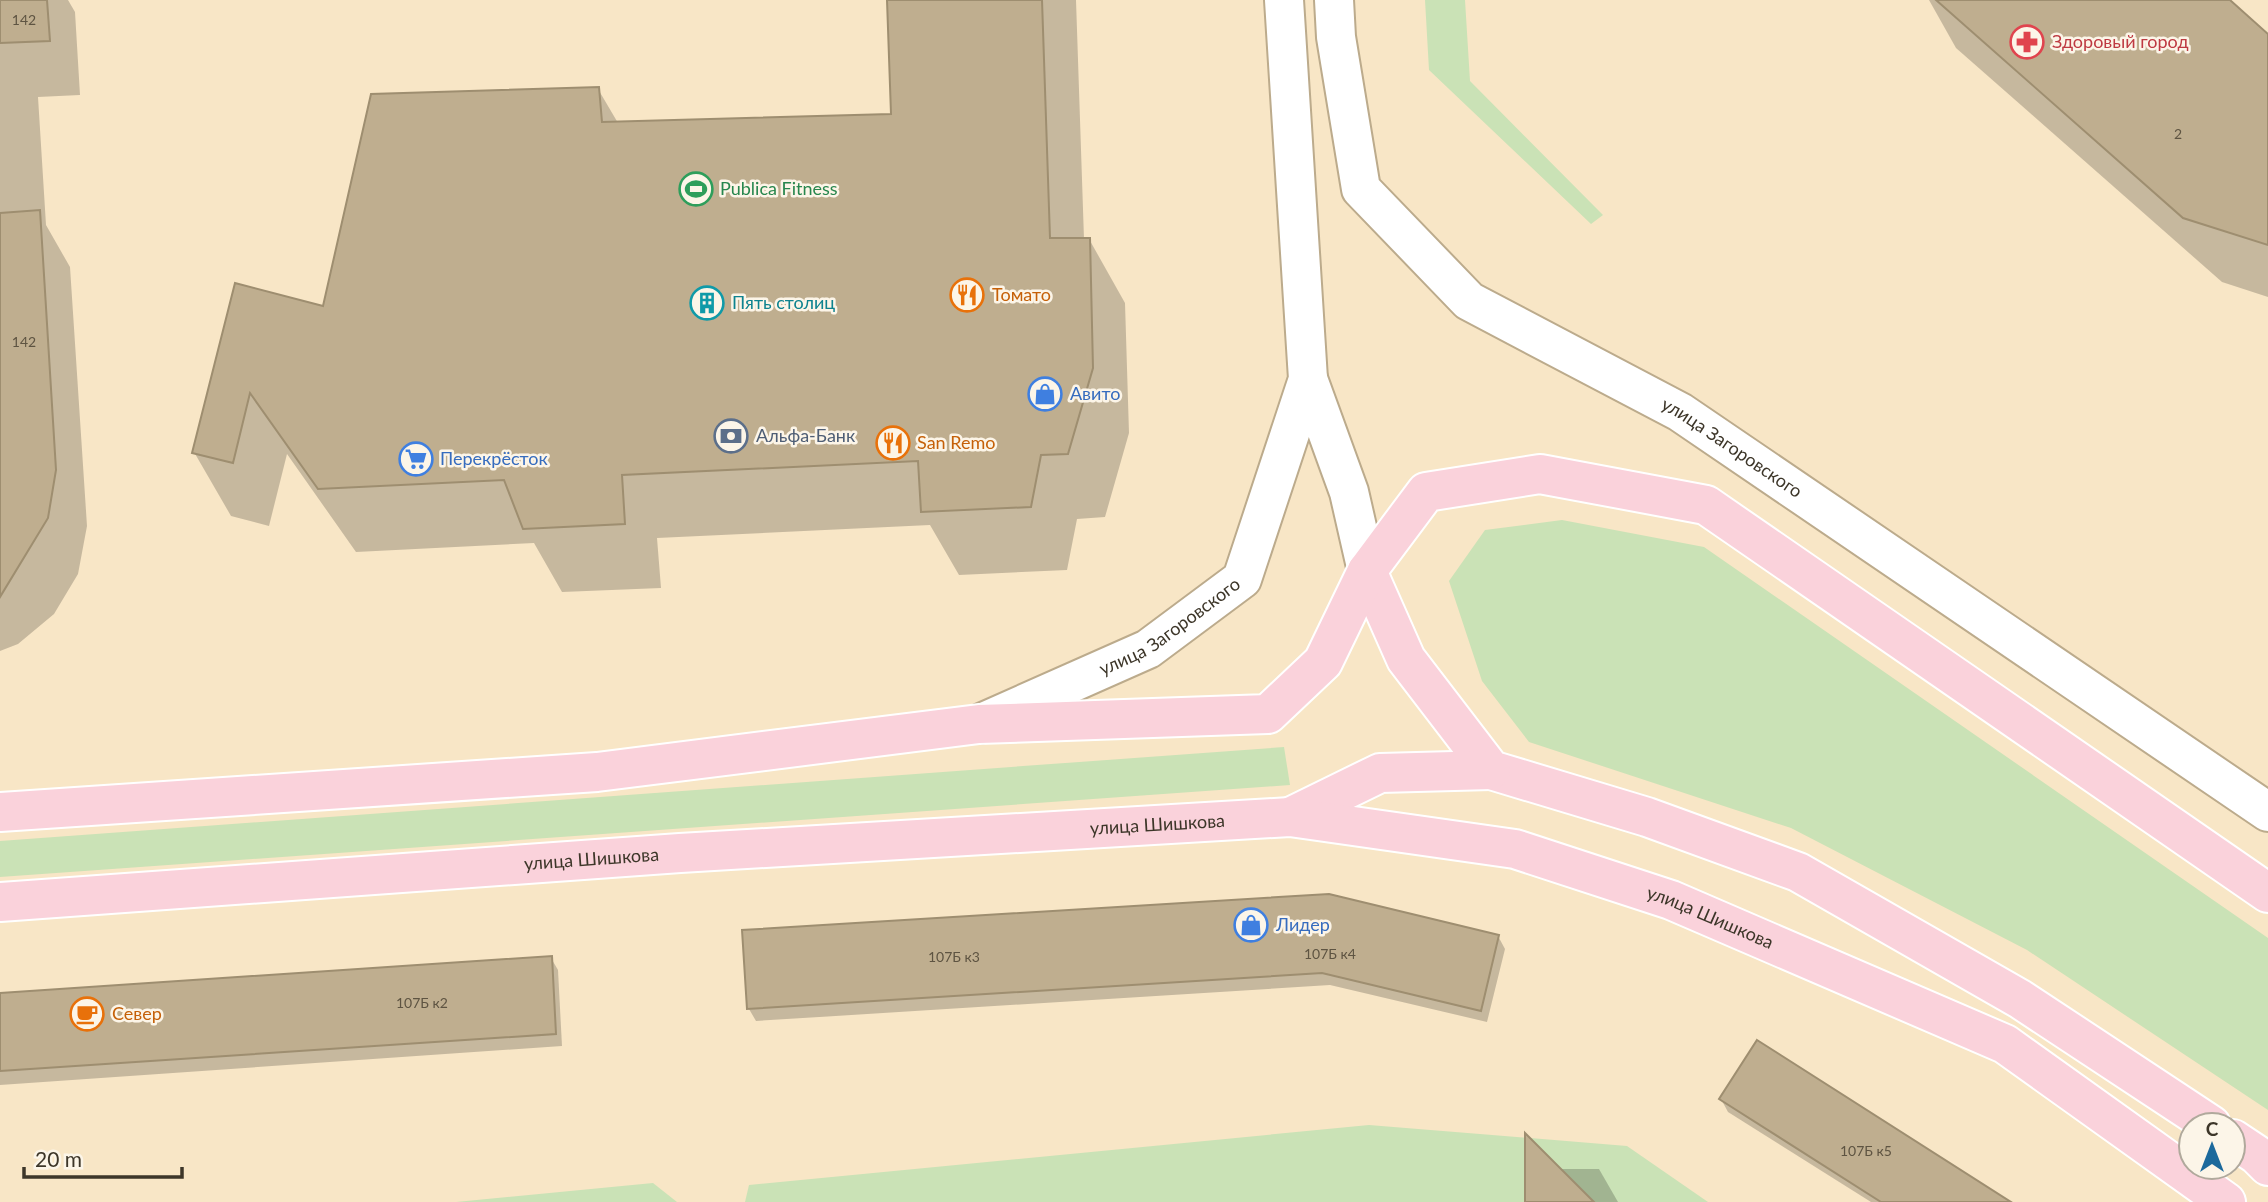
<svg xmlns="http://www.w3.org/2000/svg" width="2268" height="1202" viewBox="0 0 2268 1202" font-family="Lato,sans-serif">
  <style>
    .green { fill: #cae2b6 }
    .shadow { fill: #0003 }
    .building { fill: #bfae8f; stroke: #9e8e70; stroke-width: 2 }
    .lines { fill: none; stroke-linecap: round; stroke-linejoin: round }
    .secondary-casing { stroke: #bcab8c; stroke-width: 42 }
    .primary-casing { stroke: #fff; stroke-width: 42 }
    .secondary { stroke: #fff; stroke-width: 38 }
    .primary { stroke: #fad2db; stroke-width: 38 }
    .labels { text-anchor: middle; stroke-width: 5; stroke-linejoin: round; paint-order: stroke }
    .number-label { font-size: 14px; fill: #5e5442 }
    .health-label { font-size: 18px; fill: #be3a42; stroke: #fcf5e8; text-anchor: start }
    .leisure-label { font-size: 18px; fill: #27864d; stroke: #fcf5e8; text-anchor: start }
    .food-label { font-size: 18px; fill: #c56008; stroke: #fcf5e8; text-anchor: start }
    .culture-label { font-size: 18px; fill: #0d838f; stroke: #fcf5e8; text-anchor: start }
    .shop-label { font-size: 18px; fill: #366cbe; stroke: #fcf5e8; text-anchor: start }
    .service-label { font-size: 18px; fill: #4e5e75; stroke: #fcf5e8; text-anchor: start }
    .street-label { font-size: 18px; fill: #3d3629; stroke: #fcf5e8 }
  </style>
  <rect width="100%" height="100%" fill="#f8e6c6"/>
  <!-- green -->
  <g class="green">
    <polygon points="1425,0 1465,0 1470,81 1603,215 1591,224 1429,70"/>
    <polygon points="1562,520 1704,547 2268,938 2268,1110 2027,950 1791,828 1529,742 1482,681 1449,581 1485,530"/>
    <polygon points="1284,747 1290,785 0,877 0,841"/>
    <polygon points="1369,1125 1627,1146 1708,1202 745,1202 749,1185"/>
    <polygon points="653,1183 677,1202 456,1202"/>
  </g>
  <!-- shadow -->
  <g class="shadow">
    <polygon points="0,0 68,0 75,12 80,95 38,97 46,225 70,267 87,526 78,574 54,614 18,644 0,651"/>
    <polygon points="889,0 1076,0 1084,239 1089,239 1125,303 1129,433 1105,517 1077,519 1067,570 959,575 930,525 657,538 661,588 562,592 534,543 356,552 287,454 269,526 231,516 194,452 324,308 598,89 618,123 892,116"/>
    <polygon points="1929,0 2227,0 2268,42 2268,297 2222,282 1956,48"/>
    <polygon points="1498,936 1505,949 1487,1022 1330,985 756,1021 749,1009"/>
    <polygon points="551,958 558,970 562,1046 0,1085 0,995"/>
    <polygon points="1721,1099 2008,1202 1871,1202 1728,1112"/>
    <polygon points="1558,1169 1599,1169 1618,1202 1527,1202"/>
  </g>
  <!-- building -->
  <g class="building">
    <polygon points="0,0 47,0 50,41 0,43"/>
    <polygon points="887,0 1042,0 1050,238 1090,238 1093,368 1068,454 1041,455 1031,507 921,512 918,461 622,475 625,524 523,529 504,480 318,489 250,393 233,463 192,453 235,283 323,306 371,94 599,87 602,122 891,114"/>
    <polygon points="1936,0 2230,0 2268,34 2268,245 2183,218"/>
    <polygon points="40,210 56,470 48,518 0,597 0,213"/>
    <polygon points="1329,894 1499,935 1481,1011 1322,973 747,1009 742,930"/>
    <polygon points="552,956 556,1034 0,1071 0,993"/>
    <polygon points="1757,1040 2011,1202 1881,1202 1719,1099"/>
    <polygon points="1525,1133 1594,1202 1525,1202"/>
  </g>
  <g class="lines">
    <defs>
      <g id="secondary">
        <path id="s1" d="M1334 0 1336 37 1361 189 1469 301 1680 412 2268 812"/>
        <polyline points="1308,379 1349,492 1367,571"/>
        <path id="s2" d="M979 724 1148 649 1242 579 1308 379 1284 0"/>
      </g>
      <g id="primary">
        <polyline points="1367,571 1406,659 1491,770 1647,817 1798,872 2020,999 2211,1125"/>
        <polyline points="0,812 597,772 979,724 1268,714 1323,662 1367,571 1426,492 1540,474 1706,505 2268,893"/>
        <polyline points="1290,817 1380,773 1491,770"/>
        <path id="s3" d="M0 902 680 853 1290 817 1515 849 1671 900 2005 1044 2226 1202"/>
        <polyline points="2233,1139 2257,1155 2268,1166"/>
      </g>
    </defs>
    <!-- secondary casing -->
    <use href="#secondary" class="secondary-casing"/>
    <!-- primary casing -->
    <use href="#primary" class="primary-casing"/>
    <!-- secondary -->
    <use href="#secondary" class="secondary"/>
    <!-- primary -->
    <use href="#primary" class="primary"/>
  </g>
  <!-- icons -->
  <defs>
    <symbol id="pharmacy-ring" viewBox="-11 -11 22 22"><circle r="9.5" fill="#fcf5e8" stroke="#e0444e" stroke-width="1.5"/><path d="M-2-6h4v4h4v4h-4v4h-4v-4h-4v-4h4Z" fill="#e0444e"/></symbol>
    <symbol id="stadium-ring" viewBox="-11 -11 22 22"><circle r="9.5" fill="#fcf5e8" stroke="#2e9e5b" stroke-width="1.5"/><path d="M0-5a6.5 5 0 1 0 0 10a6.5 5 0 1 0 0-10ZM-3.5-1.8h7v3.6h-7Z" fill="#2e9e5b"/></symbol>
    <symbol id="restaurant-ring" viewBox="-11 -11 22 22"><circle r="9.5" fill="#fcf5e8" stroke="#e8710a" stroke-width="1.5"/><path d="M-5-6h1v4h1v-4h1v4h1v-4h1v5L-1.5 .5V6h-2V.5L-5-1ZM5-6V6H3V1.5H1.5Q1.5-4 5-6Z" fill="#e8710a"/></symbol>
    <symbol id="building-ring" viewBox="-11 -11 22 22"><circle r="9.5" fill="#fcf5e8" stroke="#0f9aa8" stroke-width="1.5"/><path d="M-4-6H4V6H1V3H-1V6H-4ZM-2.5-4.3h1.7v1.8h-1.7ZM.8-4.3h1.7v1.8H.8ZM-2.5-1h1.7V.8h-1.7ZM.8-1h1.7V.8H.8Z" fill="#0f9aa8"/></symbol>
    <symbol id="shop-ring" viewBox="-11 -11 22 22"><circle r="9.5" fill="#fcf5e8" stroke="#3f7fe0" stroke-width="1.5"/><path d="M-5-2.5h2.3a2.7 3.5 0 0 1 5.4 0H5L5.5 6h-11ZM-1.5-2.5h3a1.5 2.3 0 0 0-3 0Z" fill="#3f7fe0"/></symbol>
    <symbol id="bank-ring" viewBox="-11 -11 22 22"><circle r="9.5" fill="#fcf5e8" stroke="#5c6f8a" stroke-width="1.5"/><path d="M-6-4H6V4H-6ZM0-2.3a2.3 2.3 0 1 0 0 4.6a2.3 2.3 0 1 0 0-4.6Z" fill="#5c6f8a"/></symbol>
    <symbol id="supermarket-ring" viewBox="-11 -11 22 22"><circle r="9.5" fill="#fcf5e8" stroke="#3f7fe0" stroke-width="1.5"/><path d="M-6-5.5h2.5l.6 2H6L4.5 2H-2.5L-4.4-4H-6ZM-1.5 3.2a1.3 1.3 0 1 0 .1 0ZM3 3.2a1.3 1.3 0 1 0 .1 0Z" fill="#3f7fe0"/></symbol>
    <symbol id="cafe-ring" viewBox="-11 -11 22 22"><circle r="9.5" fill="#fcf5e8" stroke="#e8710a" stroke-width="1.5"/><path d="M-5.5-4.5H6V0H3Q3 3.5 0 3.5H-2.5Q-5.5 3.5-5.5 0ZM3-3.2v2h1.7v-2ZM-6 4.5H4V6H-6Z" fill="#e8710a"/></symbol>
  </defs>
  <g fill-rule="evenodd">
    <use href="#pharmacy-ring" x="2008" y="23" width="38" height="38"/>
    <use href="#stadium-ring" x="677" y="170" width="38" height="38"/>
    <use href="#restaurant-ring" x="948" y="276" width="38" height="38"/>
    <use href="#building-ring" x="688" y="284" width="38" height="38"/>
    <use href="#shop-ring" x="1026" y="375" width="38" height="38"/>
    <use href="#bank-ring" x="712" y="417" width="38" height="38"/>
    <use href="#restaurant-ring" x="874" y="424" width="38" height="38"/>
    <use href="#supermarket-ring" x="397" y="440" width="38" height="38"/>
    <use href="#shop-ring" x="1232" y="906" width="38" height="38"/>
    <use href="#cafe-ring" x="68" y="995" width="38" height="38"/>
  </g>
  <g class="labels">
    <!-- number labels -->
    <g class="number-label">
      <text x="24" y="25">142</text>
      <text x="2178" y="139">2</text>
      <text x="24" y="347">142</text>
      <text x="1330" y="959">107Б к4</text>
      <text x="954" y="962">107Б к3</text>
      <text x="422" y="1008">107Б к2</text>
      <text x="1866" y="1156">107Б к5</text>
    </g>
    <!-- health labels -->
    <g class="health-label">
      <text x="2052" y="48">Здоровый город</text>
    </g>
    <!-- leisure labels -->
    <g class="leisure-label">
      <text x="720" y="195">Publica Fitness</text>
    </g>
    <!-- food labels -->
    <g class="food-label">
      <text x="992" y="301">Томато</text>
      <text x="917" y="449">San Remo</text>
      <text x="112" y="1020">Север</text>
    </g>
    <!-- culture labels -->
    <g class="culture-label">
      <text x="732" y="309">Пять столиц</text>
    </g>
    <!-- shop labels -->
    <g class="shop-label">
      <text x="1070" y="400">Авито</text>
      <text x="440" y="465">Перекрёсток</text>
      <text x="1276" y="931">Лидер</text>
    </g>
    <!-- service labels -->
    <g class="service-label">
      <text x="756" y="442">Альфа-Банк</text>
    </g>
    <!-- street labels -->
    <g class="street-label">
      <text dy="6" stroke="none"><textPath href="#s1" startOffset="648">улица Загоровского</textPath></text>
      <text dy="6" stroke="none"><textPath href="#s2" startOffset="215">улица Загоровского</textPath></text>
      <text dy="6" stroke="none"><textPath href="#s3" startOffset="1160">улица Шишкова</textPath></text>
      <text dy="6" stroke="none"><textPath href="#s3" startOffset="593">улица Шишкова</textPath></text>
      <text dy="6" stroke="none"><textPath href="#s3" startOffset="1727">улица Шишкова</textPath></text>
    </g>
  </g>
  <!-- north arrow -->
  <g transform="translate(2212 1146)"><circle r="33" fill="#fcf5e8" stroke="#b0a99c" stroke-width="2"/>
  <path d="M0-5L12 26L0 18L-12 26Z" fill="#1c699c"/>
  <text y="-10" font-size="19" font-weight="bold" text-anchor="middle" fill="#3d3629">С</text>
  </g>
  <!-- scale -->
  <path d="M24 1167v10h158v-10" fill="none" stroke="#3d3629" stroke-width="3.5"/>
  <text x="35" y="1167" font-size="21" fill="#3d3629" stroke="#fcf5e8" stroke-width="5" paint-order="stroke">20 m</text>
</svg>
